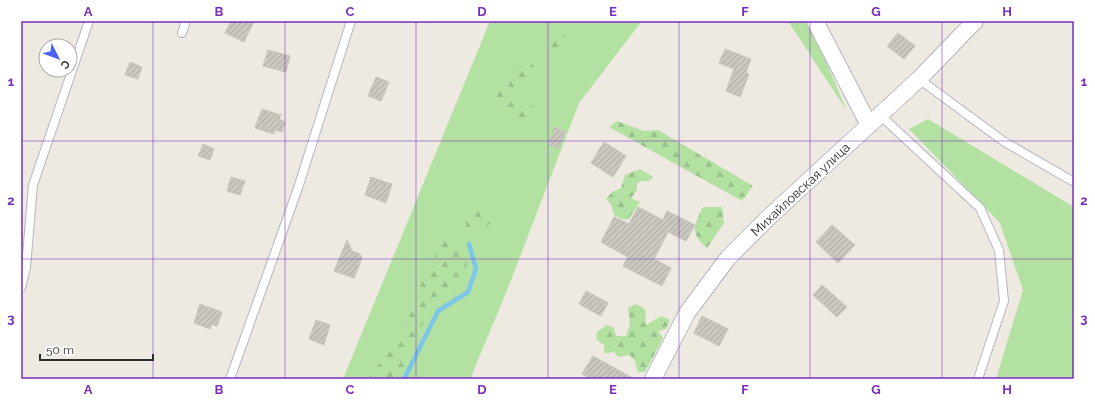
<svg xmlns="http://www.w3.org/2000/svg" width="1095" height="400" viewBox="0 0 1095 400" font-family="Raleway,sans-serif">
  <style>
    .grass { fill: #b3e1a1 }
    .forest { fill: url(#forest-firs) }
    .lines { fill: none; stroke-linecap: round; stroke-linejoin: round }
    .stream { stroke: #7bc6e9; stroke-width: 4.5 }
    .building { fill: url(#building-hatch); stroke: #c9c5ba }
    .service-casing { stroke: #b4b6c0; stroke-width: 10 }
    .minor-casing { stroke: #b4b6c0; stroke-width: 18 }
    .service { stroke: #fff; stroke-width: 8 }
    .minor { stroke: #fff; stroke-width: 16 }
    .grid { fill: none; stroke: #7b2cbf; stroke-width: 1; stroke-opacity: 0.55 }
    .labels { text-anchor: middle; stroke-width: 3; stroke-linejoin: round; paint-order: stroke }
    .street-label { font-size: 13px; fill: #2d2d2d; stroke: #fff }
    .neatline { fill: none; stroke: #7b2cbf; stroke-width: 1.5 }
    .grid-label { font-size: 13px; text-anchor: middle; font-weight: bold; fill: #7b2cbf }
  </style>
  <defs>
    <pattern id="forest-firs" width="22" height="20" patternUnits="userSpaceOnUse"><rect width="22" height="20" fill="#b3e1a1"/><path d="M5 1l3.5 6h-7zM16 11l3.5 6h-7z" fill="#9ac18b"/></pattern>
    <pattern id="building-hatch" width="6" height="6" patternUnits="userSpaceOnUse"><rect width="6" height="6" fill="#cac7bf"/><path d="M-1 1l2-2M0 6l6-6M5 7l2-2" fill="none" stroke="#aeaba4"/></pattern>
  </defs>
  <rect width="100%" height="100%" fill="#eee9e1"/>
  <!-- grass -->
  <g class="grass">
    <polygon points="490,21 642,21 579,103 506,293 470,379 343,379"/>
    <polygon points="788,21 806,21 813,31 847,111"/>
    <polygon points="928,119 1074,207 1074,379 996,379 1023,290 1000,223 909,129"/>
  </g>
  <!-- forest -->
  <g class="forest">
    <polygon points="561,33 569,39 568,47 558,52 550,49 545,43 548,36"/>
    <polygon points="530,58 534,68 531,81 519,82 515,86 515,96 519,100 527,99 533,108 532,118 521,123 512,119 507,106 493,98 493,87 501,80 505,80 513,76 511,67"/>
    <polygon points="617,121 644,131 658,130 753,186 742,201 609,127"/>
    <polygon points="640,169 653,177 649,181 640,181 637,184 637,190 631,198 640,202 628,220 622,219 614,215 611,204 606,199 612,192 621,188 625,175"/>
    <path d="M703 207H722L724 223 707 248C689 232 694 226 703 207Z"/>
    <polygon points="463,208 490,209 490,224 476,232 466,228"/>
    <polygon points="447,237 462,239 467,266 461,272 461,283 457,292 447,294 445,302 434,303 412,344 417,349 407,354 403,379 367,379 391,350 421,291 419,280"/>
    <polygon points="636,304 645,309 646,325 661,316 670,320 666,329 658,331 663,338 645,372 638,372 634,359 629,355 618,357 614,352 604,353 604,345 596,339 597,332 607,325 614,328 616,336 626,336 630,324 628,308"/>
  </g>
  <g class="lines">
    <!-- stream -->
    <polyline class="stream" points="404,379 438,311 468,292 476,269 469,244"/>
  </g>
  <!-- building -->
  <g class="building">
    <polygon points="231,21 254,21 244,42 225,33"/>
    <polygon points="898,33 915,46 904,59 887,46"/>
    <polygon points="725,49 751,59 746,73 749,74 740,97 726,91 734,69 719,63"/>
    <polygon points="268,50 290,56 286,72 263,66"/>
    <polygon points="130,62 142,67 138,79 125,75"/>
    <polygon points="376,77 389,82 381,101 368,96"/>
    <polygon points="262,109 281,115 279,119 285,122 282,132 275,130 274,134 255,128"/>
    <polygon points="555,127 566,132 558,148 548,144"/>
    <polygon points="604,142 626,156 613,177 591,163"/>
    <polygon points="203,144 214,149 210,160 198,156"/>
    <polygon points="231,177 245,181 240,195 227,191"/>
    <polygon points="371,177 392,184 386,203 365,195"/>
    <polygon points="638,207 663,220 667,211 695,225 686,241 668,232 654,259 671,268 662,286 623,266 628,257 601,242 614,217 629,224"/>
    <polygon points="832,225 855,245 838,263 816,242"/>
    <polygon points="347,240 352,251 360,254 362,258 354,278 334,271"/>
    <polygon points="822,285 847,307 837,317 813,295"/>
    <polygon points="586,291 608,303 601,316 579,304"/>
    <polygon points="200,304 222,312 217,326 212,324 210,329 194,323"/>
    <polygon points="702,316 728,329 719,346 694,333"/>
    <polygon points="316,320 330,325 324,345 309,339"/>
    <polygon points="593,356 634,379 591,379 582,374"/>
  </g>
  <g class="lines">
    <defs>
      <g id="service">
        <polyline points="182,33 186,21"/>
        <polyline points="919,79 1003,141 1074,182"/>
        <polyline points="880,115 980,208 999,250 1004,301 978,379"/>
        <polyline points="21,288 26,267 33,185 89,21"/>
        <polyline points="230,379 298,188 351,21"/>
      </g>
      <g id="minor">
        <polyline points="815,21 869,125"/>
        <polyline points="653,379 687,313 728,258 769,217 919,79 975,21"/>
      </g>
    </defs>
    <!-- service casing -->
    <use href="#service" class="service-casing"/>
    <!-- minor casing -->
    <use href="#minor" class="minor-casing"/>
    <!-- service -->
    <use href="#service" class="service"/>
    <!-- minor -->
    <use href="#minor" class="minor"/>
  </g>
  <!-- grid -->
  <path class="grid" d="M153 21V379M285 21V379M416 21V379M548 21V379M679 21V379M810 21V379M942 21V379M21 141H1074M21 259H1074"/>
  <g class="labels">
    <!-- street labels -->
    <g class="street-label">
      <text transform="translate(800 189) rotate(-43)" y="5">Михайловская улица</text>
    </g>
  </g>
  <!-- border -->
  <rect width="1095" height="400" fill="none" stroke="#ffffff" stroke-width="44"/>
  <!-- north arrow -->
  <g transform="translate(58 58) rotate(132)"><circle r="19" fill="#ffffff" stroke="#ababab"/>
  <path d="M0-3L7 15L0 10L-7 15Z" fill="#4b62f0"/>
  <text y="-6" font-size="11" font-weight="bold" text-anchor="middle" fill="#2d2d2d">С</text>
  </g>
  <!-- scale -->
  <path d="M40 354v6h113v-6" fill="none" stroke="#2d2d2d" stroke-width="2"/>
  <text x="46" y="354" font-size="12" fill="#2d2d2d" stroke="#ffffff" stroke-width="3" paint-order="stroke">50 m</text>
  <rect x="22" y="22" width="1051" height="356" class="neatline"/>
  <g class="grid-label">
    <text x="88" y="16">A</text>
    <text x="219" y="16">B</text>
    <text x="350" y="16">C</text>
    <text x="482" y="16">D</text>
    <text x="613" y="16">E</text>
    <text x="745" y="16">F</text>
    <text x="876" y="16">G</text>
    <text x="1007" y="16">H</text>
    <text x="11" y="86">1</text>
    <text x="1084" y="86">1</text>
    <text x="11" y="205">2</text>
    <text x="1084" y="205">2</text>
    <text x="11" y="323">3</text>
    <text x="1084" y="323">3</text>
    <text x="88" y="394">A</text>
    <text x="219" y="394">B</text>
    <text x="350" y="394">C</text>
    <text x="482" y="394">D</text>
    <text x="613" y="394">E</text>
    <text x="745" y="394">F</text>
    <text x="876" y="394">G</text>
    <text x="1007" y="394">H</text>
  </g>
</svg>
